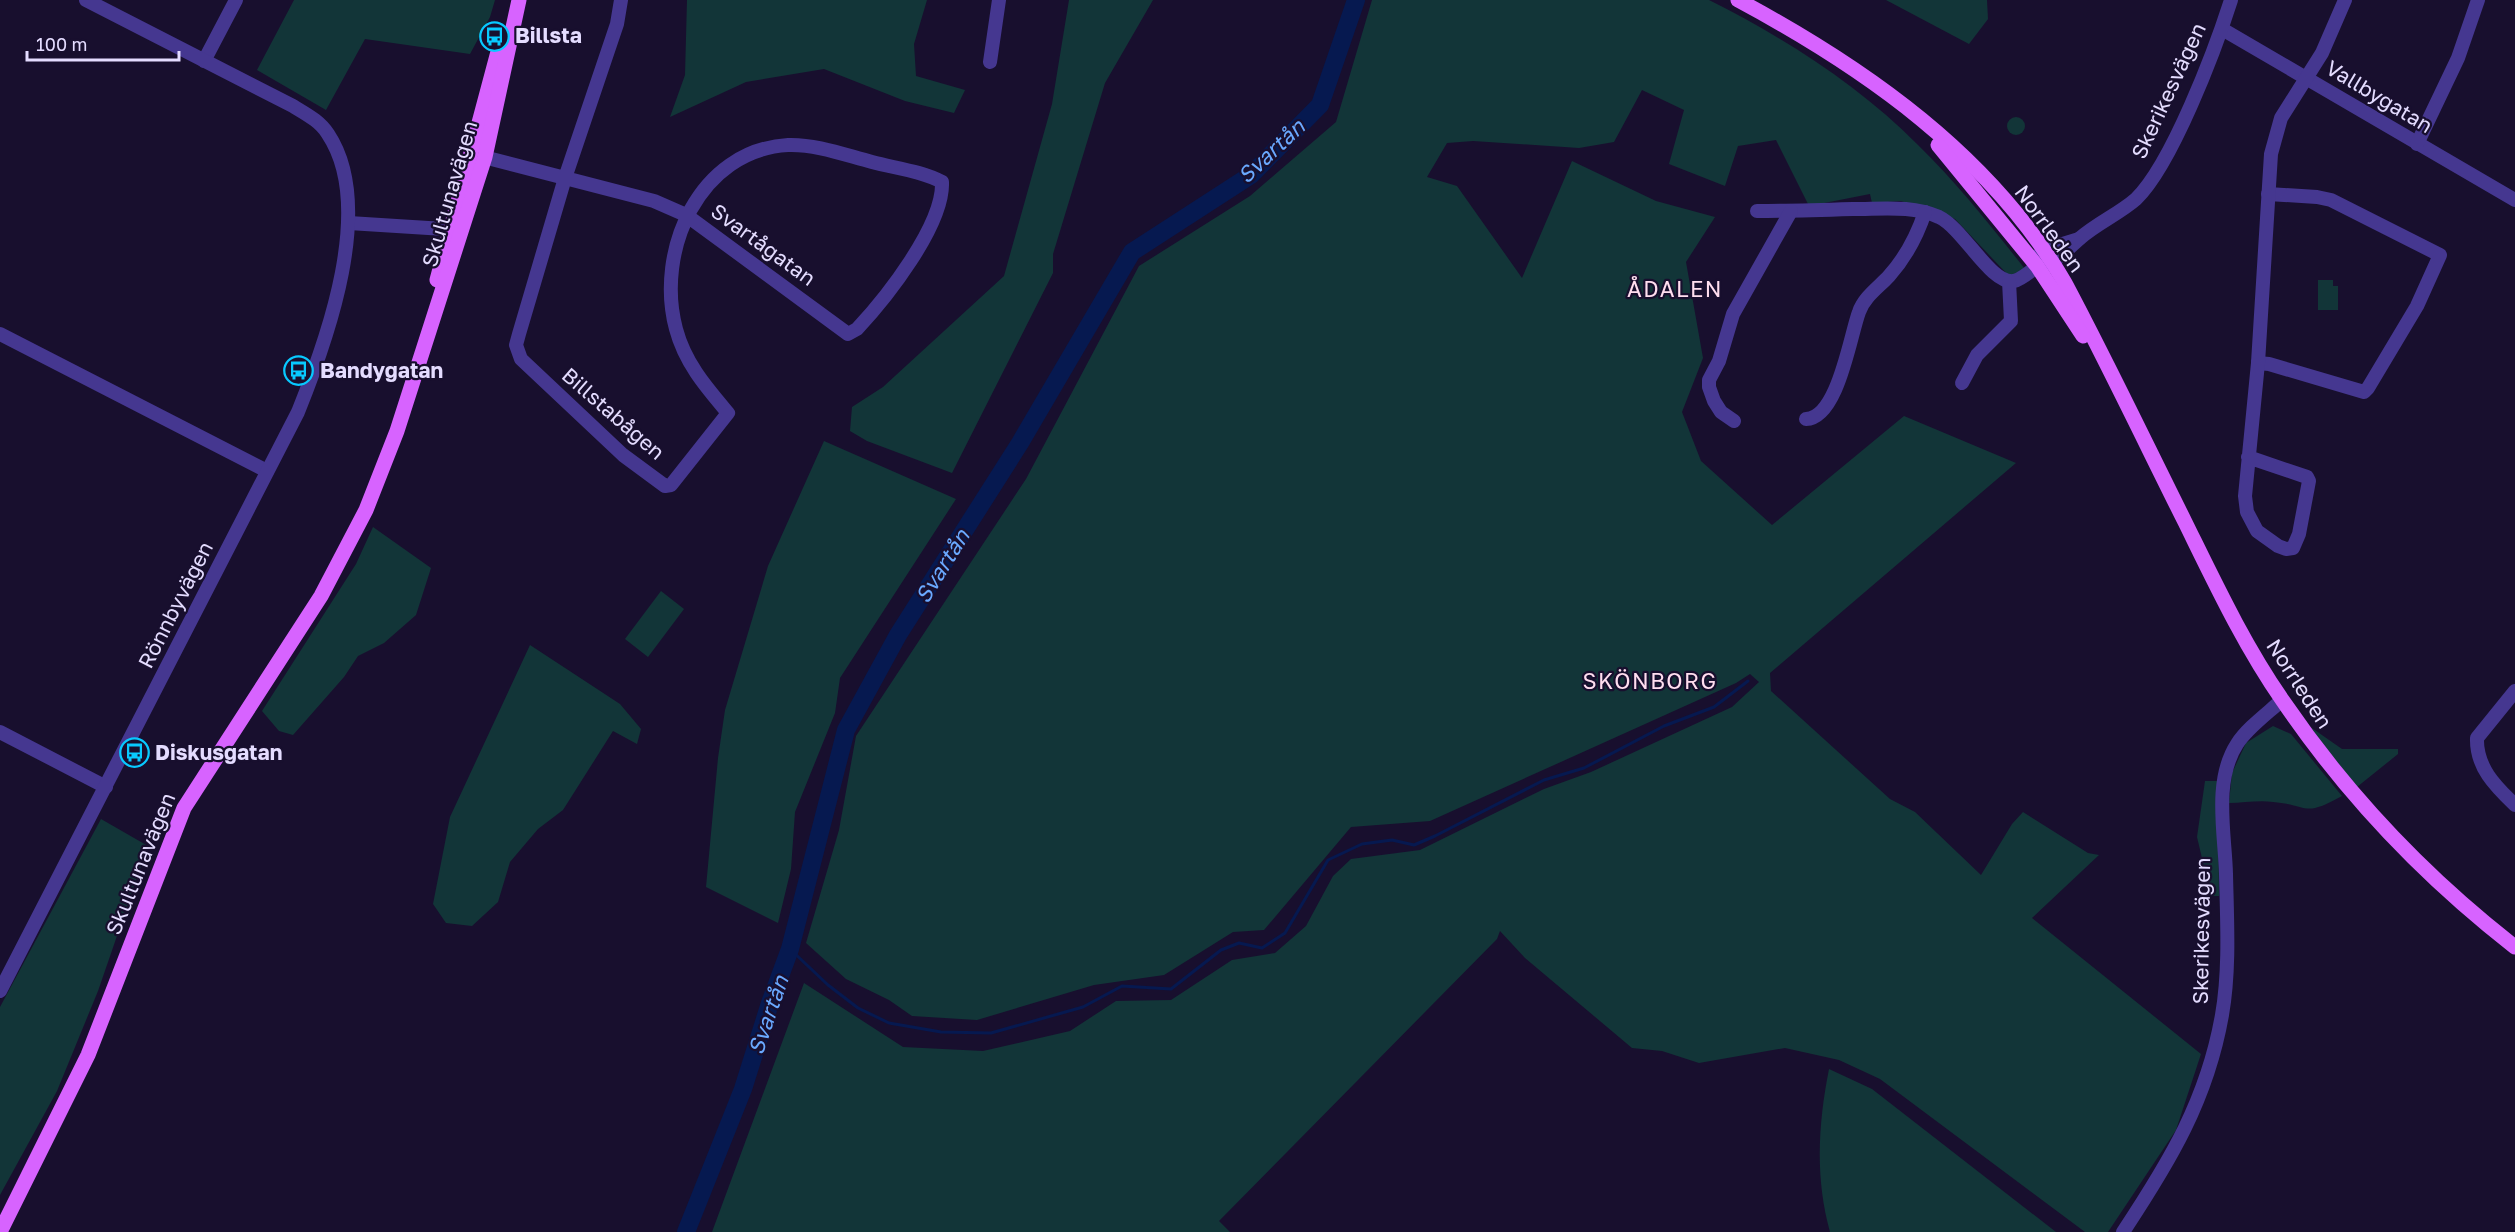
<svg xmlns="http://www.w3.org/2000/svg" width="2515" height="1232" viewBox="0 0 2515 1232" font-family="'Golos Text',sans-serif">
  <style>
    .green { fill: #123538 }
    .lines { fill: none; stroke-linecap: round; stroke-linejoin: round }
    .stream { stroke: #061950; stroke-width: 3 }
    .river { stroke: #061950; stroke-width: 18 }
    .minor { stroke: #453790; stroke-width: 14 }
    .major { stroke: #d763ff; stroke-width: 15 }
    .labels { text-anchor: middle; stroke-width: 4.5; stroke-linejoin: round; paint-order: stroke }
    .poi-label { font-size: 21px; font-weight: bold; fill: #e4dcff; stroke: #180f2e; text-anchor: start }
    .street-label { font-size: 21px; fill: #e4dcff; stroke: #180f2e }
    .water-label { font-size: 22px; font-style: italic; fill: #6aa9ff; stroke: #180f2e }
    .neighbourhood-label { font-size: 22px; letter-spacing: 1.5px; fill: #ffdeef; stroke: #180f2e }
  </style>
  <rect width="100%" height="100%" fill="#180f2e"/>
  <!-- green -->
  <g class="green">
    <polygon points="294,0 495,0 490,17 470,54 365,39 326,110 257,70"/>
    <polygon points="687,0 927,0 914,44 916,76 965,90 954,113 905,101 824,69 746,82 670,117 685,75"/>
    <polygon points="1069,0 1153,0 1105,83 1053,254 1053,273 952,473 867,441 850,431 852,407 883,387 1004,276 1052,104"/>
    <path d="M1372 0H1709C1783 37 1859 85 1918 145 1957 183 1991 226 2025 269L2009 276 1955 219 1901 201 1872 203 1870 194 1809 206 1776 140 1738 146 1725 186 1669 164 1684 110 1642 90 1614 142 1579 148 1473 141 1447 143 1427 177 1457 186 1522 278 1572 161 1656 201 1715 217 1686 262 1703 358 1682 412 1701 461 1772 525 1904 416 2016 463 1770 673 1771 691 1890 799 1915 812 1981 875 2012 824 2023 812 2088 853 2099 855 2032 918 2201 1054 2176 1130 2108 1232H2085L1880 1079 1839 1060 1785 1048 1699 1063 1662 1051 1632 1048 1525 958 1500 931 1497 939 1219 1221 1230 1232H712L804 983 903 1047 983 1051 1070 1031 1116 1001 1171 1000 1232 960 1275 953 1306 926 1333 876 1351 859 1420 850 1544 789 1591 772 1732 707 1759 682 1750 674 1736 683 1430 821 1351 827 1264 930 1233 932 1164 975 1094 985 977 1020 912 1016 889 1000 846 979 806 943 839 830 856 736 1026 479 1139 266 1250 196 1336 122Z"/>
    <polygon points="1886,0 1987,0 1988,19 1969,44"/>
    <circle cx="2016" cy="126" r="9"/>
    <polygon points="2318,280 2333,280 2333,286 2338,286 2338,310 2318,310"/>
    <polygon points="824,441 956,499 840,678 835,713 795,812 791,869 778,923 706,887 718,758 725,710 768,566"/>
    <polygon points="373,527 431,568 416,615 384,643 358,656 344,677 293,735 279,731 262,711 356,564"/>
    <polygon points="661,591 684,609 648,657 625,639"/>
    <polygon points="530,645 620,704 641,729 637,744 613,731 563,810 538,829 510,862 498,902 472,926 446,923 433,904 450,817"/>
    <path d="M2273 726 2291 734 2342 796C2302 818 2311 805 2273 802 2259 800 2243 803 2229 803L2232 773 2246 743Z"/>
    <polygon points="2309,726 2342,749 2398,749 2398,754 2357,787"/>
    <polygon points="2205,781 2218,781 2219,896 2211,896 2197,837"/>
    <polygon points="101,819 148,846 98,991 57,1091 0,1195 0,1007"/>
    <path d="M1829 1069 1872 1089 2056 1232H1830C1815 1179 1818 1124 1829 1069Z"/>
  </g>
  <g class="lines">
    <!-- stream -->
    <polyline class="stream" points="790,949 828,985 858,1008 889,1023 941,1032 991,1033 1083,1007 1122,986 1171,989 1221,950 1239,943 1262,948 1285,933 1328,860 1362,844 1392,840 1414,845 1435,836 1544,780 1584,768 1664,726 1714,707 1748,681"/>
    <!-- river -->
    <polyline class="river" points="686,1232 743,1089 770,1003 790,949 846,730 898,635 1020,443 1132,252 1251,175 1320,105 1356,0"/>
    <!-- minor -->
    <g class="minor">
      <polyline points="2222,29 2515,200"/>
      <polyline points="204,61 236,0"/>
      <polyline points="990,62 999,0"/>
      <polyline points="2417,144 2458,58 2478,0"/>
      <path d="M476 155 654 201 686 215 848 334 857 329C886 298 944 225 942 182 922 171 894 168 872 162 845 155 816 144 788 145 699 150 655 251 676 329 685 363 706 387 728 413L671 485 665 486 623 455 521 359 516 345 519 334 565 178 617 24 621 0"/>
      <path d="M1757 211C1789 211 1821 210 1853 209 1883 209 1912 205 1939 217 1964 229 1991 285 2014 281 2022 279 2031 271 2037 266"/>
      <polyline points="349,223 460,230"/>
      <polyline points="2036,257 2053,247 2079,239"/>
      <path d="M2045 268C2058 259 2068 249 2079 239 2097 223 2119 214 2136 199 2172 164 2215 50 2231 0"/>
      <polyline points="0,334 267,471"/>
      <polyline points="2258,363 2269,364 2364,392 2368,388 2417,306 2440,255 2331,200 2317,197 2268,194"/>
      <polyline points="1962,383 1977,355 2011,321 2009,281"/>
      <path d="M1806 419C1838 418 1850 336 1859 312 1864 297 1879 287 1889 276 1906 257 1917 236 1925 212"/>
      <polyline points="1734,421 1721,412 1714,401 1709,387 1709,380 1719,361 1733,314 1791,211"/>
      <polyline points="2248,457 2307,477 2309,481 2299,534 2293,548 2286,549 2278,546 2257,531 2247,512 2245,496 2258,363 2271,154 2281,118 2322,53 2345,0"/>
      <path d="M2515 691 2477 738C2476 767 2495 786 2515 805"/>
      <polyline points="0,732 106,787"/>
      <path d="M0 991 298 412C327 340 376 206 328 134 320 121 306 114 293 106L86 0"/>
      <path d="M2123 1232C2170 1161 2207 1100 2222 1015 2230 969 2227 920 2226 874 2225 834 2213 781 2237 744 2247 728 2268 713 2282 700"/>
    </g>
    <!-- major -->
    <g class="major">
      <path d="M1738 0C1865 68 1991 156 2065 283 2107 362 2145 442 2185 522 2215 583 2244 645 2283 701 2347 795 2425 877 2515 947"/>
      <polyline points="1938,145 2037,266 2083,336"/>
      <polyline points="437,280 499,48"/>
      <polyline points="0,1232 88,1055 184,808 321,596 366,510 397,431 485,157 519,0"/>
    </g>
  </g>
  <!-- icons -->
  <defs>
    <symbol id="bus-ring" viewBox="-11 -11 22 22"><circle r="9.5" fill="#180f2e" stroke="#08c9ff" stroke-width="1.5"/><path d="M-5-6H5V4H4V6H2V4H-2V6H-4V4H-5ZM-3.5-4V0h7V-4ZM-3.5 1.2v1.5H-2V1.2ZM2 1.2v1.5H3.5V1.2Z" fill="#08c9ff"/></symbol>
  </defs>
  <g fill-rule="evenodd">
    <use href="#bus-ring" x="478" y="20" width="33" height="33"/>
    <use href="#bus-ring" x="282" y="354" width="33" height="33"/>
    <use href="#bus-ring" x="118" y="736" width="33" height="33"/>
  </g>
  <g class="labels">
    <!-- poi labels -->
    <g class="poi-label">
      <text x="515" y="43">Billsta</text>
      <text x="320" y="378">Bandygatan</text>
      <text x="155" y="760">Diskusgatan</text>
    </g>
    <!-- street labels -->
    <g class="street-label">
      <text transform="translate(2169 91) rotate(-65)" y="7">Skerikesvägen</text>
      <text transform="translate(2379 97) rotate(31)" y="7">Vallbygatan</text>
      <text transform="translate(450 194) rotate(-74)" y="7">Skultunavägen</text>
      <text transform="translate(2049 229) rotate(54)" y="7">Norrleden</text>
      <text transform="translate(763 245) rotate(36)" y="7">Svartågatan</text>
      <text transform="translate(613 414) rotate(41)" y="7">Billstabågen</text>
      <text transform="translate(176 605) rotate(-63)" y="7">Rönnbyvägen</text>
      <text transform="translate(2299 684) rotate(57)" y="7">Norrleden</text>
      <text transform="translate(141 864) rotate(-68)" y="7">Skultunavägen</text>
      <text transform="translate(2202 931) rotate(-89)" y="7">Skerikesvägen</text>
    </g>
    <!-- water labels -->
    <g class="water-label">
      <text transform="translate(1271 151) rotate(-43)" y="8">Svartån</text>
      <text transform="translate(942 566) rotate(-58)" y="8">Svartån</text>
      <text transform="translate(768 1015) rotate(-71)" y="8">Svartån</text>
    </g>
    <!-- neighbourhood labels -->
    <g class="neighbourhood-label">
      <text x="1675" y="297">ÅDALEN</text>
      <text x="1650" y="689">SKÖNBORG</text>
    </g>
  </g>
  <!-- scale -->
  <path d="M27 51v9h152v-9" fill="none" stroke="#e4dcff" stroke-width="3"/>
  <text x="36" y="51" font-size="18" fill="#e4dcff" stroke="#180f2e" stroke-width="4.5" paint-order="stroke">100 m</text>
</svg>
